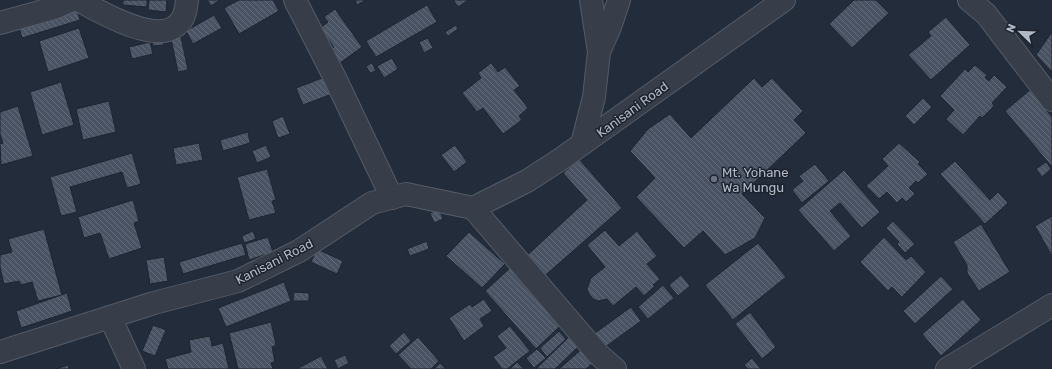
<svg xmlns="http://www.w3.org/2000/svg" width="1052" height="369" viewBox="0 0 1052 369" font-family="Rubik,sans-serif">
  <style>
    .building { fill: url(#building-back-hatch); stroke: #1e2531 }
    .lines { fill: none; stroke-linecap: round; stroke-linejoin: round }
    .minor-casing { stroke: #555c68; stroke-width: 24 }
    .minor { stroke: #373e4a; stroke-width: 22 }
    .worship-dot { fill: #6b7280; stroke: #1c232f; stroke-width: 1.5 }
    .labels { text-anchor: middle; stroke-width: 3; stroke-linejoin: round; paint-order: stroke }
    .street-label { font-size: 13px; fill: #b2b9c6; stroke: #1c232f }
    .poi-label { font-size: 13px; fill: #b2b9c6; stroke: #1c232f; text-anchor: start }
  </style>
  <defs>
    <pattern id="building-back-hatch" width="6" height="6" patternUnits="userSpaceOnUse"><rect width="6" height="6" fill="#495363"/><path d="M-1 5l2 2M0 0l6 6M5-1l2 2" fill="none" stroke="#616a78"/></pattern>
  </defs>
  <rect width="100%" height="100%" fill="#232c3a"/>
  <!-- building -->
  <g class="building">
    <polygon points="123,0 147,0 147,7 123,5"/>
    <polygon points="149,0 167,0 166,12 148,10"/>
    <polygon points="207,0 220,0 211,6"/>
    <polygon points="239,0 273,0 279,11 239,34 224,8"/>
    <polygon points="355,0 366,0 357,5"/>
    <polygon points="453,0 467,0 467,1 458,7"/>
    <polygon points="854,0 876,0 889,13 852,48 829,24"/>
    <polygon points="75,3 80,20 22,38 17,20"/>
    <polygon points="427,5 437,22 376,57 366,41"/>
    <polygon points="335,9 362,47 340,63 330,50 334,47 320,28 328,22 324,17"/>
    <polygon points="214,15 222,28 193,44 186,31"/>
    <polygon points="946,17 970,45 931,80 908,55 931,36 928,32"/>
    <polygon points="456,25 458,29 448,36 445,32"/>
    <polygon points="79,28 89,58 48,72 39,41"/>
    <polygon points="1052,32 1052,72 1036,55"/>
    <polygon points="181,37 188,70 178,72 171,39"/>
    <polygon points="163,38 164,45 153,46 152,40"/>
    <polygon points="428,38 433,48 424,53 419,42"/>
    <polygon points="150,42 153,54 132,59 129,47"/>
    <polygon points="392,58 398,69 384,78 377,66"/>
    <polygon points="372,63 376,71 370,73 366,66"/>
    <polygon points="491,63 498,72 505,67 520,86 514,90 528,108 519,116 522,120 503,134 483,108 477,112 462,93 481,78 478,73"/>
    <polygon points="975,65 987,75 985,78 989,81 994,75 1007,87 992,103 994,106 982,118 980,116 963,135 946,119 954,110 940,96 965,69 968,72"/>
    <polygon points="325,77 332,94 303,105 296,88"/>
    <polygon points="754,78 762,87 772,78 803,111 794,120 806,133 742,194 765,218 755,238 725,255 703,231 684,248 636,197 655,178 630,151 648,129 670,114 691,138"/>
    <polygon points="61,82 74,125 42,135 30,92"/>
    <polygon points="1030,90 1052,117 1052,167 1005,111"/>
    <polygon points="923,98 932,107 914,125 905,116"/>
    <polygon points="109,101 116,132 83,140 76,109"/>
    <polygon points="18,106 33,156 1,165 0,144 3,143 0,134 0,112"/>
    <polygon points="283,116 290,134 278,138 272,121"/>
    <polygon points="248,132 250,143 223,151 220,140"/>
    <polygon points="199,143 203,160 176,165 173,148"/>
    <polygon points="899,143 920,162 918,164 928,174 918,183 916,181 909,188 915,194 906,202 902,198 897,203 887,192 879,199 866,186 888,166 882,159"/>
    <polygon points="266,145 271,157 257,163 252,151"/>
    <polygon points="455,145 467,162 454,172 441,155"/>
    <polygon points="132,153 141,184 127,188 122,172 70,187 77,212 61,216 50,177"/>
    <polygon points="579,159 622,208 540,280 522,260 587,200 563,173"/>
    <polygon points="955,161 990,200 998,192 1008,203 985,224 940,174"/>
    <polygon points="1046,162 1051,169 1042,177 1036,169"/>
    <polygon points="815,164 829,181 802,203 792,190 803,181 799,176"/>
    <polygon points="267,169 276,200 272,201 276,213 249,220 237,177"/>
    <polygon points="844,170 880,212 862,228 840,203 830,211 851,236 834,251 798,210"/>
    <polygon points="133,200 139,221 134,223 142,248 109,259 100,233 84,238 78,217"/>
    <polygon points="439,209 443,219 434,223 430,213"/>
    <polygon points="1052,216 1052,256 1035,226"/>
    <polygon points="893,221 915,244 905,253 897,244 899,242 886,228"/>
    <polygon points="981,224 1010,272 979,291 967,273 967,265 953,242"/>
    <polygon points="44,229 62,295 38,301 32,282 21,285 19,281 4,284 0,267 0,255 12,252 8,239"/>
    <polygon points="605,230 619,246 637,231 657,256 647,264 660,279 653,285 655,286 644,296 636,287 613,306 607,299 598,301 593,299 589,294 587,289 591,278 605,267 587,245"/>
    <polygon points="253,231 256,239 244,243 242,236"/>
    <polygon points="469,232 505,264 482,288 446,256"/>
    <polygon points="268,237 273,252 249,260 245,244"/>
    <polygon points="884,237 906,260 911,256 926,272 902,297 892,287 888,291 860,262"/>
    <polygon points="427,241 429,249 410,256 407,249"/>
    <polygon points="242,243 246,255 183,274 179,262"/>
    <polygon points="758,243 786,277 733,320 705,285"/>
    <polygon points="317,249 343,261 337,274 311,262"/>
    <polygon points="164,257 168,281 150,284 146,260"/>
    <polygon points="510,268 560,326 536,349 485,291"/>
    <polygon points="681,275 690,286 678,296 669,285"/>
    <polygon points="941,276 953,289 915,324 903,311"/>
    <polygon points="284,282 291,301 226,327 218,308"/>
    <polygon points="663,285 674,298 648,319 638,307"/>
    <polygon points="294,292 309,293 309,301 293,301"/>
    <polygon points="67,293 72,311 21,328 16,311"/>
    <polygon points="484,299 492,311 480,319 484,326 464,341 449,318 470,304 472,307"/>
    <polygon points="963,299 981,320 941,356 922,334"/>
    <polygon points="631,307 641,321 601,350 591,336"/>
    <polygon points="750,312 776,347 762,359 735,324"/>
    <polygon points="271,322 276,345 272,347 275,362 271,363 273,369 238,369 229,333"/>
    <polygon points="153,325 166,330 155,356 142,351"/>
    <polygon points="510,326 530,351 507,369 502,369 493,357 506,348 497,336"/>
    <polygon points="559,331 566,339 547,357 540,348"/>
    <polygon points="404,332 411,341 396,354 389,346"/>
    <polygon points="572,334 581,344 555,369 536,369"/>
    <polygon points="210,336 212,346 223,343 229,369 168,369 165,359 191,352 189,340"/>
    <polygon points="418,337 439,361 431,369 411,369 398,355"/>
    <polygon points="583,348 595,361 586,369 559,369"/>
    <polygon points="537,349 546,358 534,368 526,358"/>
    <polygon points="345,355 349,363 338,369 334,360"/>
    <polygon points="321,356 328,369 297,369"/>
    <polygon points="752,358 761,369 748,369 744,365"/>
    <polygon points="517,362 524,369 510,369"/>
    <polygon points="440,363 446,369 434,369"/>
    <polygon points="68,365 69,369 56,369"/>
  </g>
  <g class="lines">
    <defs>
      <g id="minor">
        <path d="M78 0C99 11 155 45 177 25 185 19 186 9 187 0"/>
        <polyline points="295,0 335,78 392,198"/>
        <polyline points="969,0 986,14 1052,100"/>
        <polyline points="0,23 54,8 72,0"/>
        <polyline points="599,52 610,27 619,0"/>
        <polyline points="582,144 594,97 599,52 591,0"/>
        <polyline points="473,208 598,354 615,369"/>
        <polyline points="110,317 134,369"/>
        <polyline points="0,352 154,303 238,281 299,251 372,203 406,194 473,208 527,181 561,159 784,0"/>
        <polyline points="947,369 1052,305"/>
      </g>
    </defs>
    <!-- minor casing -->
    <use href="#minor" class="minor-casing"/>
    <!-- minor -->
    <use href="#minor" class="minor"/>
  </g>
  <!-- markers -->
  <circle class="worship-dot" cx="714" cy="179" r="4"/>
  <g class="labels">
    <!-- street labels -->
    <g class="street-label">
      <text transform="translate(632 109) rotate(-36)" y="5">Kanisani Road</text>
      <text transform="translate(274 261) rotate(-27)" y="5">Kanisani Road</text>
    </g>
    <!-- poi labels -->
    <g class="poi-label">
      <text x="722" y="177">Mt. Yohane<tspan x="722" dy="15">Wa Mungu</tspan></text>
    </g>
  </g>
  <!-- north arrow -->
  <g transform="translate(1020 32) rotate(293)" stroke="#1c232f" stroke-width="3" paint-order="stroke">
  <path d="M0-3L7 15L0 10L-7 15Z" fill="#b2b9c6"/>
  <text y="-6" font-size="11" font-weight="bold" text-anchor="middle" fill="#b2b9c6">N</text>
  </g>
</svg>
